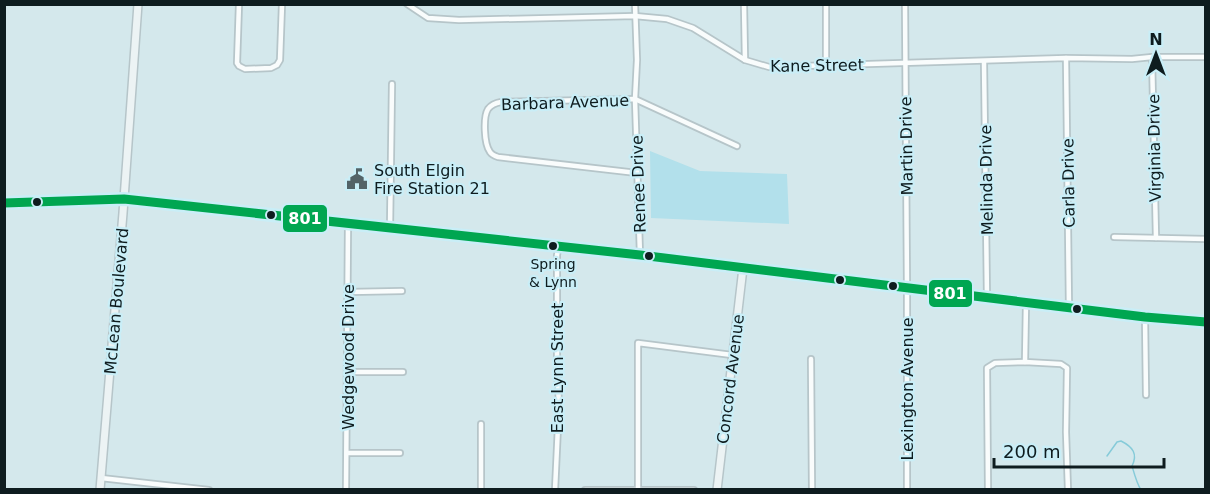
<svg xmlns="http://www.w3.org/2000/svg" width="1210" height="494" viewBox="0 0 1210 494" font-family="'DejaVu Sans',sans-serif">
  <style>
    .green { fill: #b2e0eb }
    .lines { fill: none; stroke-linecap: round; stroke-linejoin: round }
    .stream { stroke: #86cbd9; stroke-width: 1.5 }
    .street-casing { stroke: #b6c5c9; stroke-width: 8 }
    .secondary-casing { stroke: #b6c5c9; stroke-width: 10 }
    .street { stroke: #f9fcfc; stroke-width: 4.5 }
    .secondary { stroke: #ecf3f4; stroke-width: 7 }
    .bus-1-casing { stroke: #c9eef7; stroke-width: 14 }
    .bus-1 { stroke: #00a651; stroke-width: 9 }
    .bus-dot { fill: #0e1c1f; stroke: #c9eef7; stroke-width: 2 }
    .labels { text-anchor: middle; stroke-width: 4.5; stroke-linejoin: round; paint-order: stroke }
    .bus-label { font-size: 14px; fill: #0e1c1f; stroke: #c9eef7 }
    .street-label { font-size: 16px; fill: #0e1c1f; stroke: #c9eef7 }
    .poi-label { font-size: 16px; fill: #0e1c1f; stroke: #c9eef7; text-anchor: start }
    .line-badge { stroke: #c9eef7; stroke-width: 2 }
    .badge-label { font-size: 16px; text-anchor: middle; font-weight: bold; fill: #fff }
  </style>
  <rect width="100%" height="100%" fill="#d4e8ec"/>
  <!-- green -->
  <polygon class="green" points="650,151 700,171 787,174 789,224 651,218"/>
  <g class="lines">
    <!-- stream -->
    <path class="stream" d="M1107 456 1117 442 1121 441C1133 447 1138 454 1132 466 1134 473 1137 484 1141 490"/>
    <defs>
      <g id="street">
        <polyline points="239,4 237,63 239,66 245,69 271,68 277,65 280,60 282,4"/>
        <polyline points="407,4 428,18 459,20 635,16 667,19 693,28 745,60 769,67 1066,58 1132,59 1152,57 1206,57"/>
        <polyline points="635,4 637,60 635,99 640,255"/>
        <polyline points="744,4 745,60"/>
        <polyline points="826,4 826,66"/>
        <polyline points="905,4 907,288 907,490"/>
        <polyline points="1152,57 1156,238"/>
        <polyline points="1066,58 1069,308"/>
        <polyline points="984,62 987,298"/>
        <path d="M637 173 498 157C495 156 492 155 490 152 484 144 483 117 488 109 491 105 495 103 501 102L635 99 737 146"/>
        <polyline points="390,228 392,84"/>
        <polyline points="1114,237 1206,239"/>
        <polyline points="349,292 402,291"/>
        <polyline points="1145,317 1146,395"/>
        <polyline points="811,359 812,490"/>
        <polyline points="1025,362 1026,303"/>
        <polyline points="347,372 403,372"/>
        <polyline points="347,453 400,453"/>
        <polyline points="101,478 209,490"/>
        <polyline points="346,490 348,224"/>
        <polyline points="481,490 481,424"/>
        <polyline points="555,490 559,405 557,366 557,255 559,246"/>
        <polyline points="585,490 694,490"/>
        <polyline points="638,490 638,343 732,355"/>
        <polyline points="988,490 987,368 995,363 1025,362 1061,364 1067,368 1066,432 1068,490"/>
      </g>
      <g id="secondary">
        <polyline points="4,203 124,199 640,255 987,298 1145,317 1206,322"/>
        <polyline points="100,490 123,213 138,4"/>
        <polyline points="717,490 743,268"/>
      </g>
    </defs>
    <!-- street casing -->
    <use href="#street" class="street-casing"/>
    <!-- secondary casing -->
    <use href="#secondary" class="secondary-casing"/>
    <!-- street -->
    <use href="#street" class="street"/>
    <!-- secondary -->
    <use href="#secondary" class="secondary"/>
    <defs>
      <polyline id="bus-1" points="4,203 124,199 640,255 1145,317 1206,322"/>
    </defs>
    <!-- bus-1 casing -->
    <use href="#bus-1" class="bus-1-casing"/>
    <!-- bus-1 -->
    <use href="#bus-1" class="bus-1"/>
  </g>
  <!-- icons -->
  <defs>
    <symbol id="civic-bare" viewBox="-9 -9 18 18"><path d="M-.6-6.5H3V-4.5H.6V-3L4-1V1h2V6H-6V1h2V-1L-.6-3ZM-1.2 2.5V6h2.4V2.5Z" fill="#536367" stroke="#c9eef7" stroke-width="2.5" paint-order="stroke"/></symbol>
  </defs>
  <g fill-rule="evenodd">
    <use href="#civic-bare" x="342" y="164" width="30" height="30"/>
  </g>
  <!-- markers -->
  <g class="bus-dot">
    <circle cx="37" cy="202" r="5"/>
    <circle cx="271" cy="215" r="5"/>
    <circle cx="553" cy="246" r="5"/>
    <circle cx="649" cy="256" r="5"/>
    <circle cx="840" cy="280" r="5"/>
    <circle cx="893" cy="286" r="5"/>
    <circle cx="1077" cy="309" r="5"/>
  </g>
  <g class="labels">
    <!-- bus labels -->
    <g class="bus-label">
      <text x="553" y="269">Spring<tspan x="553" dy="18">&amp; Lynn</tspan></text>
    </g>
    <!-- street labels -->
    <g class="street-label">
      <text transform="translate(817 65) rotate(-1)" y="6">Kane Street</text>
      <text transform="translate(565 102) rotate(-2)" y="6">Barbara Avenue</text>
      <text transform="translate(906 146) rotate(-91)" y="6">Martin Drive</text>
      <text transform="translate(1154 148) rotate(-91)" y="6">Virginia Drive</text>
      <text transform="translate(986 180) rotate(-91)" y="6">Melinda Drive</text>
      <text transform="translate(1068 183) rotate(-91)" y="6">Carla Drive</text>
      <text transform="translate(638 184) rotate(-92)" y="6">Renee Drive</text>
      <text transform="translate(116 301) rotate(-85)" y="6">McLean Boulevard</text>
      <text transform="translate(348 357) rotate(-90)" y="6">Wedgewood Drive</text>
      <text transform="translate(557 368) rotate(-90)" y="6">East Lynn Street</text>
      <text transform="translate(730 379) rotate(-83)" y="6">Concord Avenue</text>
      <text transform="translate(907 389) rotate(-90)" y="6">Lexington Avenue</text>
    </g>
    <!-- poi labels -->
    <g class="poi-label">
      <text x="374" y="176">South Elgin<tspan x="374" dy="18">Fire Station 21</tspan></text>
    </g>
  </g>
  <g class="line-badge">
    <rect x="282" y="204" width="46" height="29" rx="6" fill="#00a651"/>
    <rect x="928" y="279" width="45" height="29" rx="6" fill="#00a651"/>
  </g>
  <g class="badge-label">
    <text x="305" y="224">801</text>
    <text x="950" y="299">801</text>
  </g>
  <!-- border -->
  <rect width="1210" height="494" fill="none" stroke="#0e1c1f" stroke-width="12"/>
  <!-- north arrow -->
  <g transform="translate(1156 54)" stroke="#c9eef7" stroke-width="4.5" paint-order="stroke">
  <path d="M0-4.5L10 22L0 15L-10 22Z" fill="#0e1c1f"/>
  <text y="-9" font-size="16" font-weight="bold" text-anchor="middle" fill="#0e1c1f">N</text>
  </g>
  <!-- scale -->
  <path d="M994 458v9h170v-9" fill="none" stroke="#0e1c1f" stroke-width="3"/>
  <text x="1003" y="458" font-size="18" fill="#0e1c1f" stroke="#c9eef7" stroke-width="4.5" paint-order="stroke">200 m</text>
</svg>
